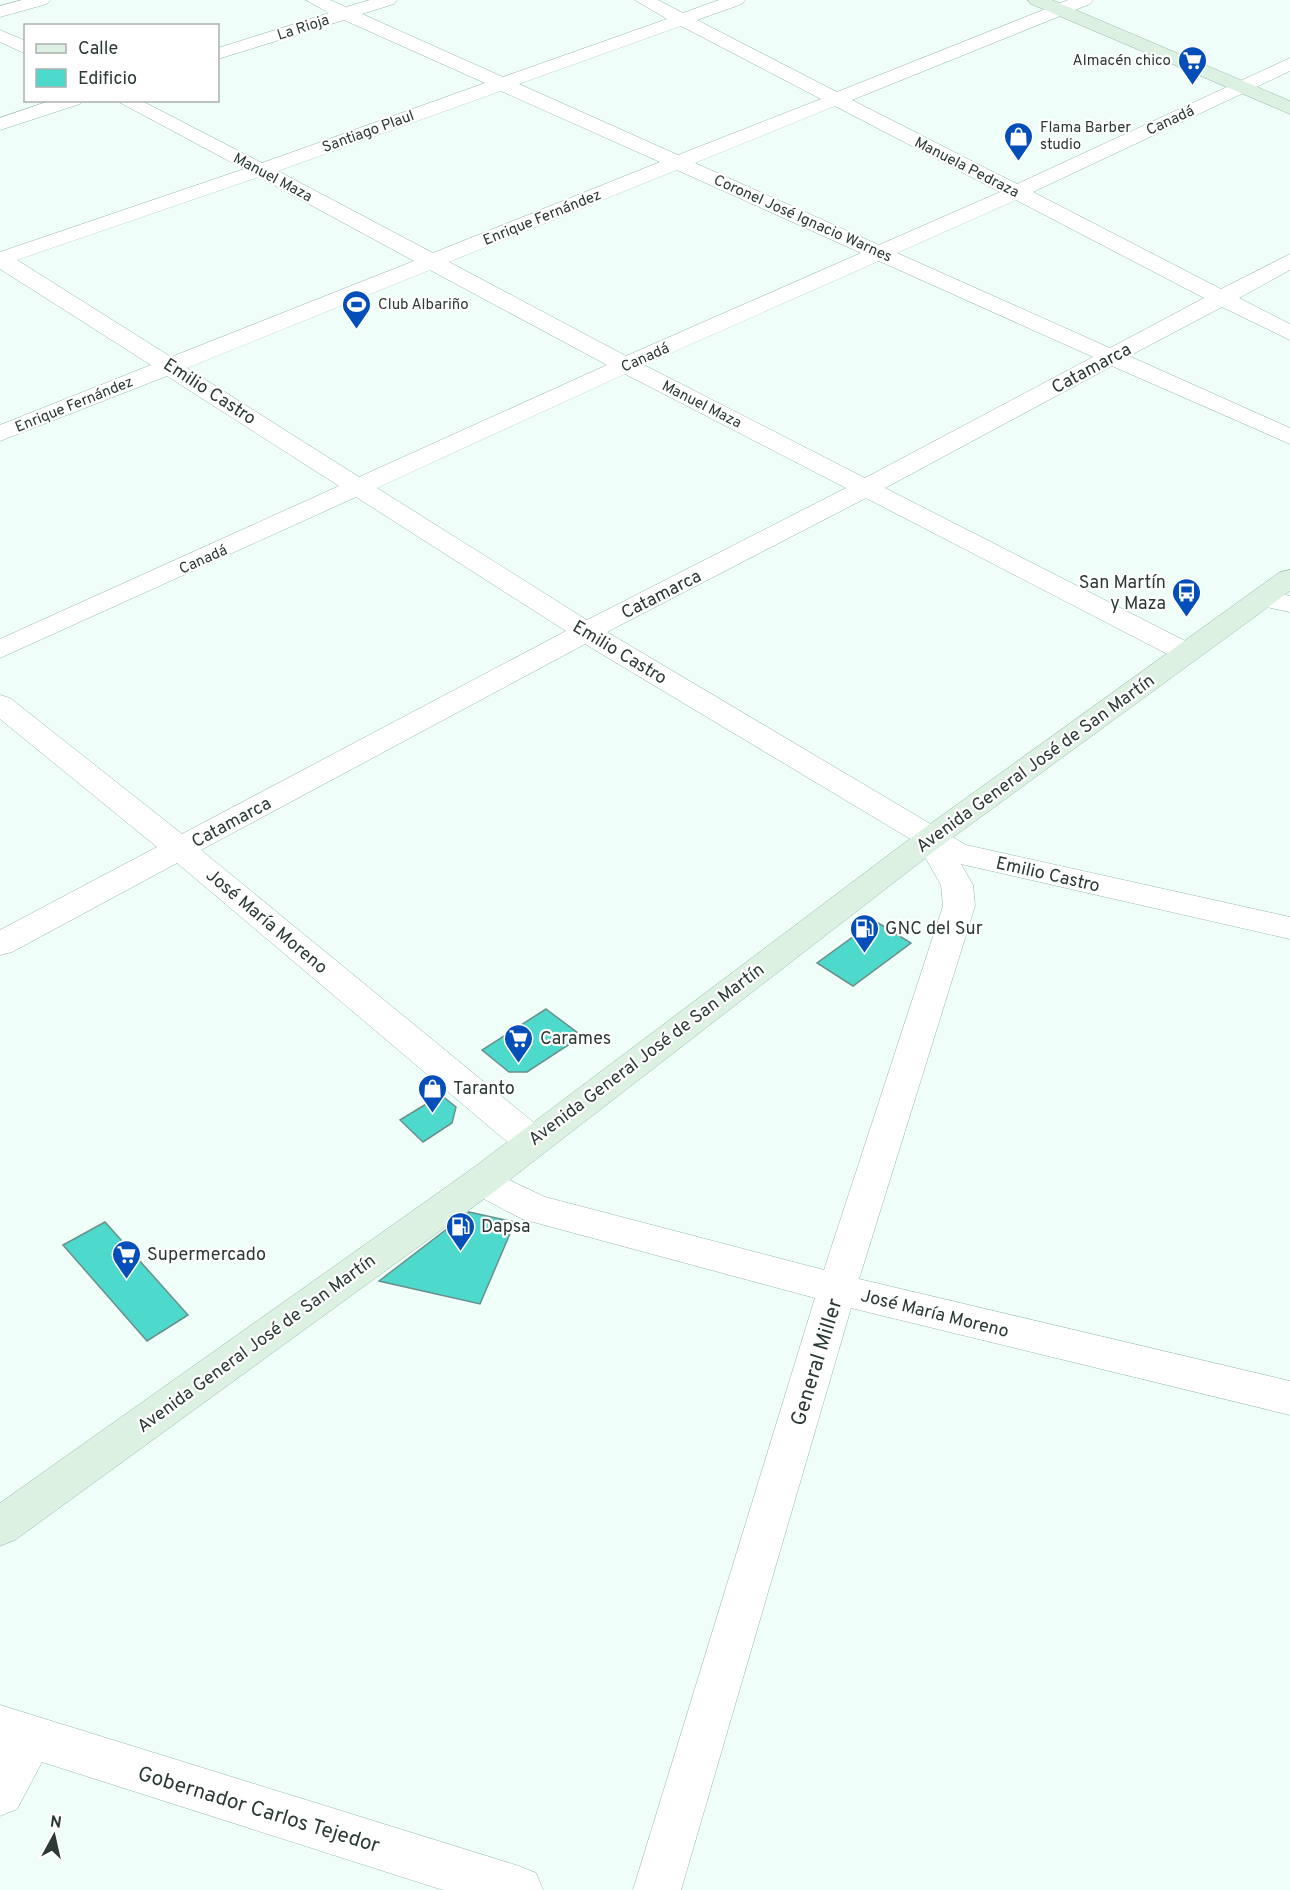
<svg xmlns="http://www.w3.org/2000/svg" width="1290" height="1890" viewBox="0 0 1290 1890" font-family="Overpass,sans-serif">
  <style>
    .building { fill: #4ed9cd; stroke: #6a908b; stroke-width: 1.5 }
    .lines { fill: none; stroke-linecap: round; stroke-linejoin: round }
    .street-casing { stroke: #96b9ab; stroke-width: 1 }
    .secondary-casing { stroke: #96b9ab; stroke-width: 1 }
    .street { fill: #fff; fill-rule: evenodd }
    .secondary { fill: #ddf1e2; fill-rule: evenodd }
    .labels { text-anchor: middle; stroke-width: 4.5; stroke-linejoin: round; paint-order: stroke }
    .far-street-label { font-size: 15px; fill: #2b3a34; stroke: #fff }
    .far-poi-label { font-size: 15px; fill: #2b3a34; stroke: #fff; text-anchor: start }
    .street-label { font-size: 18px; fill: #2b3a34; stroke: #fff }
    .poi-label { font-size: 18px; fill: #2b3a34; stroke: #fff; text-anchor: start }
    .near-street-label { font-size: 21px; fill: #2b3a34; stroke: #fff }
  </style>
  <rect width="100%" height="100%" fill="#effef8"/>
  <!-- building -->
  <g class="building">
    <polygon points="875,921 911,943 853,986 817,963"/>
    <polygon points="546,1009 582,1036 527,1072 509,1072 482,1050"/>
    <polygon points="441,1095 456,1107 452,1123 423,1142 400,1120"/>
    <polygon points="469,1212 515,1222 480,1304 379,1281"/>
    <polygon points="105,1222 188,1315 147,1341 63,1245"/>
  </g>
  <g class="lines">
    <defs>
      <g id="street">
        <polygon points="22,0 50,0 47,4 0,17 0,6"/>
        <path d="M306 0H330L346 7 370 0H397L394 4 362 14 503 77 667 19 635 0H658L683 13 719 0H745L742 4 697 20 837 92 1068 0H1093L1090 4 852 100 1017 184 1290 58V71L1033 192 1221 289 1290 254V270L1239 298 1290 324V340L1222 307 1129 356 1290 428V444L1112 366 885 488 1197 647 1201 653 1197 659 1187 661 1177 659 866 498 607 632 966 845 1290 917V939L961 864 973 885 975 906 859 1279 1290 1381V1415L851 1308 681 1890H633L815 1298 522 1219 469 1191 464 1181 469 1171 482 1167 545 1197 824 1270 943 906 941 885 917 843 585 644 201 850 544 1131 549 1141 544 1151 531 1155 518 1151 177 863 12 952 0 955V930L157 847 0 719V695L10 698 182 834 566 631 356 497 0 658V639L339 486 167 376 0 441V425L151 365 0 269V252L244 169 115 100H140L262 163 485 83 344 20 218 59V48L329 13ZM681 26 821 99 678 155 519 84ZM501 91 660 162 433 253 278 171ZM835 106 1000 192 879 245 695 163ZM677 170 861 253 626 356 449 262ZM259 177 414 261 171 357 17 260ZM1016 200 1204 298 1110 348 897 253ZM879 261 1093 357 865 478 644 365ZM430 270 607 365 359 477 187 368ZM625 374 846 488 587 620 377 488Z"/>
        <polygon points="0,30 26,41 26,54 0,42"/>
        <polygon points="52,100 82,100 80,104 0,130 0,118"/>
        <polygon points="1262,590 1290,596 1290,612 1252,604 1248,598 1252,592"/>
        <polygon points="0,1705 519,1866 536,1873 543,1890 443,1890 42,1762 17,1809 0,1816"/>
      </g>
      <g id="secondary">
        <polygon points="1028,0 1052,0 1290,101 1290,114 1031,4"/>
        <polygon points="1290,570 1290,591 941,846 495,1191 15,1540 0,1546 0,1503 469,1171 919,832 1280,572"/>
      </g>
    </defs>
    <!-- street casing -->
    <use href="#street" class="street-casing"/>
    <!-- secondary casing -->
    <use href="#secondary" class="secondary-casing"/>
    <!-- street -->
    <use href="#street" class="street"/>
    <!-- secondary -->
    <use href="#secondary" class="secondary"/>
  </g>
  <!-- icons -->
  <defs>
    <symbol id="supermarket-pin" viewBox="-11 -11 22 30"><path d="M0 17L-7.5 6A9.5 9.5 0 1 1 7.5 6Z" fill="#034eb8" stroke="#fff"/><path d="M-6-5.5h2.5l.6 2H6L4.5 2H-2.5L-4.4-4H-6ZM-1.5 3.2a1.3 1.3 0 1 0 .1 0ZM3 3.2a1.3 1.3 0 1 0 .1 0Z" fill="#fff"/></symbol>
    <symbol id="shop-pin" viewBox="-11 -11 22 30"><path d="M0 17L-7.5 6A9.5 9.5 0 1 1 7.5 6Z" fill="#034eb8" stroke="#fff"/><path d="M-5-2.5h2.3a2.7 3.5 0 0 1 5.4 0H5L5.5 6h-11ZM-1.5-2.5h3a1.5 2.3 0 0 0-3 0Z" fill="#fff"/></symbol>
    <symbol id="stadium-pin" viewBox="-11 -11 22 30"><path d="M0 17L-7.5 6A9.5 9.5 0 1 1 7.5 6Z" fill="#034eb8" stroke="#fff"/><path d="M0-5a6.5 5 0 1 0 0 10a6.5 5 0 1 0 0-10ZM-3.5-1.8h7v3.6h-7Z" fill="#fff"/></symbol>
    <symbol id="bus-pin" viewBox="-11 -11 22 30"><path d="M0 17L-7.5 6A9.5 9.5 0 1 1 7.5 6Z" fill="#034eb8" stroke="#fff"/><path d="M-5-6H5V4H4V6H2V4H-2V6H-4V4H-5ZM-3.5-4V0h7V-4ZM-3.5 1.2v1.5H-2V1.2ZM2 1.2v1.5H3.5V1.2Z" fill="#fff"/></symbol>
    <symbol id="fuel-pin" viewBox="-11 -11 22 30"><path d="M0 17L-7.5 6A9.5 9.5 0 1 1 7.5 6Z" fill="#034eb8" stroke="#fff"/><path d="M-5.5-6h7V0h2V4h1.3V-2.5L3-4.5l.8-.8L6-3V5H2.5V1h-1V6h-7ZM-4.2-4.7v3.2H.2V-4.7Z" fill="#fff"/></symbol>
  </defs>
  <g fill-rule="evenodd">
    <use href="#supermarket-pin" x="1176" y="44" width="33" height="45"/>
    <use href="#shop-pin" x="1002" y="120" width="33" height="45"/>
    <use href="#stadium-pin" x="340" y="288" width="33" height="45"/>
    <use href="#bus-pin" x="1170" y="576" width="33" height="45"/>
    <use href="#fuel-pin" x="848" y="912" width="33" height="45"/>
    <use href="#supermarket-pin" x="502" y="1022" width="33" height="45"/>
    <use href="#shop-pin" x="416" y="1072" width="33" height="45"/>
    <use href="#fuel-pin" x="444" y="1210" width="33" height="45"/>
    <use href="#supermarket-pin" x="110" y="1238" width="33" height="45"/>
  </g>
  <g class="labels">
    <!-- far-street labels -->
    <g class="far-street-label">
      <text transform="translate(303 27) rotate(-18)" y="5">La Rioja</text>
      <text transform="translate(1170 120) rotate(-25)" y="5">Canadá</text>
      <text transform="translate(368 131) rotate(-20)" y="5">Santiago Plaul</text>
      <text transform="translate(967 167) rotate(27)" y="5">Manuela Pedraza</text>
      <text transform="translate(273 177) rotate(28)" y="5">Manuel Maza</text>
      <text transform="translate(542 217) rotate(-22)" y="5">Enrique Fernández</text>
      <text transform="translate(803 218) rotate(24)" y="5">Coronel José Ignacio Warnes</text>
      <text transform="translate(645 357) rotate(-24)" y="5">Canadá</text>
      <text transform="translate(74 404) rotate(-22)" y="5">Enrique Fernández</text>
      <text transform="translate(702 404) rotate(27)" y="5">Manuel Maza</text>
      <text transform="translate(203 559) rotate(-24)" y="5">Canadá</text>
    </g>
    <!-- far-poi labels -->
    <g class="far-poi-label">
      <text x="1171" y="65" text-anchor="end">Almacén chico</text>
      <text x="1040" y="132">Flama Barber<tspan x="1040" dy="17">studio</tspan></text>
      <text x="378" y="309">Club Albariño</text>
    </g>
    <!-- street labels -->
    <g class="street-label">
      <text transform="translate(1091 368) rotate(-28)" y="6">Catamarca</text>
      <text transform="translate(210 391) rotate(33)" y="6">Emilio Castro</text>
      <text transform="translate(661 594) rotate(-27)" y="6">Catamarca</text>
      <text transform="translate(620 652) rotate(31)" y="6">Emilio Castro</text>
      <text transform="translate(1035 763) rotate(-36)" y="6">Avenida General José de San Martín</text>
      <text transform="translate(231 822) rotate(-28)" y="6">Catamarca</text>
      <text transform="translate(1048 874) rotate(13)" y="6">Emilio Castro</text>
      <text transform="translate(267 921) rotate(40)" y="6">José María Moreno</text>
      <text transform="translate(646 1054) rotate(-37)" y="6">Avenida General José de San Martín</text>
      <text transform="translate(935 1313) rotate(14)" y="6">José María Moreno</text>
      <text transform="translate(256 1343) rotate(-36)" y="6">Avenida General José de San Martín</text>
    </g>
    <!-- poi labels -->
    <g class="poi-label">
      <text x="1166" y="588" text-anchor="end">San Martín<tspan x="1166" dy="21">y Maza</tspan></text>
      <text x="885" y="934">GNC del Sur</text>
      <text x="540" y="1044">Carames</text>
      <text x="453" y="1094">Taranto</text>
      <text x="481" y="1232">Dapsa</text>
      <text x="147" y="1260">Supermercado</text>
    </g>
    <!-- near-street labels -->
    <g class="near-street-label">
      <text transform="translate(816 1362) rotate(-73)" y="7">General Miller</text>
      <text transform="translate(259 1809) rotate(17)" y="7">Gobernador Carlos Tejedor</text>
    </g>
  </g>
  <!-- legend -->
  <rect x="24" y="24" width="195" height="78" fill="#ffffff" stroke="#aab0ae" stroke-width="1.5"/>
  <rect x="36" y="44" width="30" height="9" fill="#ddf1e2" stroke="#aab0ae" stroke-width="1.5"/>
  <text x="78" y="54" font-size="18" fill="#2b3a34">Calle</text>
  <rect x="36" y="69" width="30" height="18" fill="#4ed9cd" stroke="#aab0ae" stroke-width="1.5"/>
  <text x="78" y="84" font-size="18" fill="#2b3a34">Edificio</text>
  <!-- north arrow -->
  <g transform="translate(54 1836) rotate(8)" stroke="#ffffff" stroke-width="4.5" paint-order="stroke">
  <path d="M0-4.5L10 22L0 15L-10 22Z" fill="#2b3a34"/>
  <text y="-9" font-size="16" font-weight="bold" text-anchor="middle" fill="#2b3a34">N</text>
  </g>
</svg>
